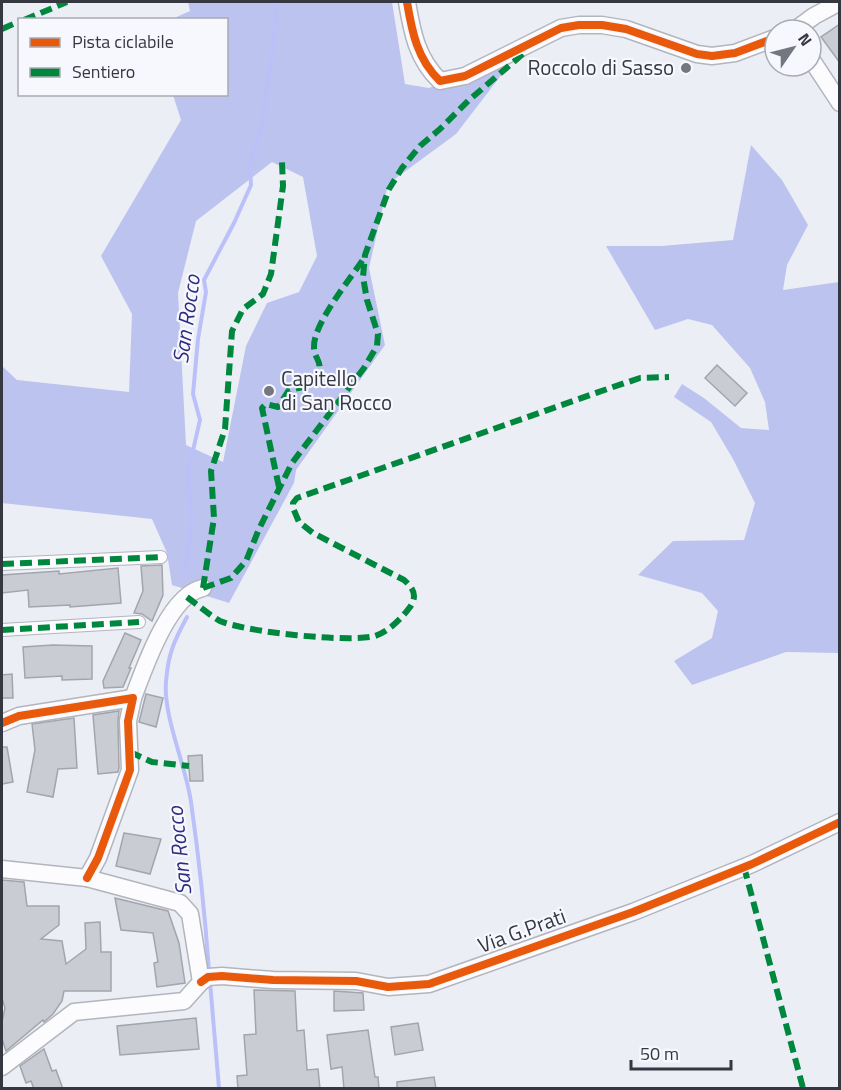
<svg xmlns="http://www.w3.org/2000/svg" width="841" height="1090" viewBox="0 0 841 1090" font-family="'Titillium Web',sans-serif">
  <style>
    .forest { fill: #bdc3ef; fill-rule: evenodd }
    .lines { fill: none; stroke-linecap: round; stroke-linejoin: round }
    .stream { stroke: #bbc1f8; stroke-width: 4 }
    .building { fill: #caccd4; stroke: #a3a5ad; stroke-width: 1.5 }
    .pedestrian-casing { stroke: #b3b5bd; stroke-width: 14 }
    .minor-casing { stroke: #b3b5bd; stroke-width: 19 }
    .pedestrian { stroke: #fcfcfe; stroke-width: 12 }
    .minor { stroke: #fcfcfe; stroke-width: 16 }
    .quiet { stroke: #00873e; stroke-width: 6; stroke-dasharray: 12 6; stroke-linecap: butt }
    .cycleway-casing { stroke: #f7f8fe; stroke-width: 11 }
    .cycleway { stroke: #e8590c; stroke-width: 8 }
    .poi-dot { fill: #757780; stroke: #f7f8fe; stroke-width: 2 }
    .labels { text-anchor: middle; stroke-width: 4.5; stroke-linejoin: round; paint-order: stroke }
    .poi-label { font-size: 21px; fill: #353741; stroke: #f7f8fe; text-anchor: end }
    .street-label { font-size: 21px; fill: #353741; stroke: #f7f8fe }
    .water-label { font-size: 22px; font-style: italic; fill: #2f2c80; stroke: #f7f8fe }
  </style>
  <rect width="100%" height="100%" fill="#eceef6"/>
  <!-- forest -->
  <g class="forest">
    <path d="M188 2H392L405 84 429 88 519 52 456 134 388 184 369 268 385 345 296 470 294 483 229 603 172 585 167 553 152 519 2 503V366L17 380 129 392 132 314 101 256 181 120 173 95 226 94V20L172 19 190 11ZM272 162 303 177 317 256 299 292 267 303 246 346 223 462 186 445 178 293 196 221Z"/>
    <polygon points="751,145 782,180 808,225 787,265 783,290 839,282 839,653 786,652 692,685 674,661 712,638 718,611 702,593 638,575 673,541 744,540 755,503 733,459 711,422 674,397 682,384 704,398 741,428 769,430 765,402 750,368 712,325 688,319 655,330 606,246 661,246 733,240"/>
  </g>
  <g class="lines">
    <!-- stream -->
    <g class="stream">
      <polyline points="183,577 189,548 191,515 188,472 200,420 193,394 198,339 206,292 204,280 234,223 251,185 250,166 261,129 271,64 277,2"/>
      <path d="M187 617C174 641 168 654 166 682 163 716 186 766 191 802 199 858 205 915 209 971"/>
      <polyline points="210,982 219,1088"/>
    </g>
  </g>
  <!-- building -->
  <g class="building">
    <polygon points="840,24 840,63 821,37"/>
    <polygon points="717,365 747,393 735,406 705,378"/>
    <polygon points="162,565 163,595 152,621 142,614 134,613 143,591 141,566"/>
    <polygon points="118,568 121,603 70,607 70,605 29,607 28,590 2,593 2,575 59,571 59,574"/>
    <polygon points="125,633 141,640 129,668 131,668 123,687 104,688 103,681"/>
    <polygon points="53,645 92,646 92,679 62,680 62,676 25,678 23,647"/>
    <polygon points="12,674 13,698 2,698 2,675"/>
    <polygon points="146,694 163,698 156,727 139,722"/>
    <polygon points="119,711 118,721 119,768 118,772 98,774 93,715"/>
    <polygon points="74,718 77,768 58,769 53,797 27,792 35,750 32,724"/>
    <polygon points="2,747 7,747 13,782 2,784"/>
    <polygon points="202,755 203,781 190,781 188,756"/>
    <polygon points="124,833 161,839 150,874 116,866"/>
    <polygon points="2,880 24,882 27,906 59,906 59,925 41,939 62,941 66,964 86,949 85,923 100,922 101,952 111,952 111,991 64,991 62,1001 53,1014 44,1022 43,1020 6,1051 2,1039 2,1022 5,1008 2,998"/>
    <polygon points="115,898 168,911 179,943 185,983 157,987 154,963 158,962 153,933 121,930"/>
    <polygon points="254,990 295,991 297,1031 304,1030 307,1070 318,1069 320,1089 238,1089 237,1076 247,1075 244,1035 256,1034"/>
    <polygon points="334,991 363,993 364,1010 334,1011"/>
    <polygon points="196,1018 199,1049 120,1055 117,1026"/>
    <polygon points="418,1023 423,1050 395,1055 391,1027"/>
    <polygon points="368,1030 375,1077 378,1077 379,1089 344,1089 342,1067 331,1069 327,1035"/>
    <polygon points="44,1049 52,1071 56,1070 63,1089 34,1089 31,1081 26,1083 20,1066"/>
    <polygon points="434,1077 436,1089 397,1089 397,1082"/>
  </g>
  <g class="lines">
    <defs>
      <g id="pedestrian">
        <polyline points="2,564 161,557"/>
        <polyline points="2,630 139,622"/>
      </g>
      <g id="minor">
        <path d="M407 2C412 32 417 59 440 81L465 76 561 28 579 25H602L626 29 697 54 712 56 735 53 775 38"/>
        <polyline points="795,30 814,16 840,2"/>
        <polyline points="811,59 840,103"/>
        <path d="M133 698C144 669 169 594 203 588"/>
        <polyline points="2,723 19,716 133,698 128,721 130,770 98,858 87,878"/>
        <polyline points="2,869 87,878 180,903 190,914 201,982 184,1001 74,1012 2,1067"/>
        <polyline points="201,982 208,977 222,976 273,980 356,981 388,987 429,984 633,912 752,864 840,822"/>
      </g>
    </defs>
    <!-- pedestrian casing -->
    <use href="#pedestrian" class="pedestrian-casing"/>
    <!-- minor casing -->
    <use href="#minor" class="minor-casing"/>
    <!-- pedestrian -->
    <use href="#pedestrian" class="pedestrian"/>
    <!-- minor -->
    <use href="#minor" class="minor"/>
    <!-- quiet -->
    <g class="quiet">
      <polyline points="24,20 67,2"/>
      <polyline points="2,29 20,21"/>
      <path d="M279 487 262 408 266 404 278 407 289 390 304 387 319 374C322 359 314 359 314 347 313 324 351 278 364 258"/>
      <polyline points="2,564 161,557"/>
      <polyline points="203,588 231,578 246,561 259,529 292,463 364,368 377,346 378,334 367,300 363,277 365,255 389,189 402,168 420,146 440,129 469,100 524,53"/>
      <polyline points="203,588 214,518 211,471 225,429 232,331 243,309 263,294 271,274 283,186 282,162"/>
      <path d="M187 597C195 603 212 617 220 621 245 632 349 643 375 636 388 632 402 618 410 607 418 595 413 588 404 580L313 533 299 522 293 508V503L297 498 613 387 640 378 669 377"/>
      <polyline points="2,630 139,622"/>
      <polyline points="130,752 152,762 189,766"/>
      <polyline points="744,867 803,1088"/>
    </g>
    <defs>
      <g id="cycleway">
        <path d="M407 2C412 32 417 59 440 81L465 76 561 28 579 25H602L626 29 697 54 712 56 735 53 775 38"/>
        <polyline points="2,723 19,716 133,698 128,721 130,770 98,858 87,878"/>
        <polyline points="201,982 208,977 222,976 273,980 356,981 388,987 429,984 633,912 752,864 840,822"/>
      </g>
    </defs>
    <!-- cycleway casing -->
    <use href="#cycleway" class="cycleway-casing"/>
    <!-- cycleway -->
    <use href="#cycleway" class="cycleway"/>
  </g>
  <!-- markers -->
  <g class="poi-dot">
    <circle cx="686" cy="68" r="6"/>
    <circle cx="269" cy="391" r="6"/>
  </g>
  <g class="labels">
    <!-- poi labels -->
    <g class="poi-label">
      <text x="674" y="75">Roccolo di Sasso</text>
      <text x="281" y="386" text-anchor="start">Capitello<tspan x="281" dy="24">di San Rocco</tspan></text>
    </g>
    <!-- street labels -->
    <g class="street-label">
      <text transform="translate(522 931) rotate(-20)" y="7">Via G.Prati</text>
    </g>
    <!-- water labels -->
    <g class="water-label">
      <text transform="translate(186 319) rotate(-82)" y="8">San Rocco</text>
      <text transform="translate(179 851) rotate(-96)" y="8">San Rocco</text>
    </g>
  </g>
  <!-- border -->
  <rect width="841" height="1090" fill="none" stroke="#353741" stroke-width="6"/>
  <!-- legend -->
  <rect x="18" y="18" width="210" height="78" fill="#f7f8fe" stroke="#a9abb2" stroke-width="1.5"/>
  <rect x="30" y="38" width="30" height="9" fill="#e8590c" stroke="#a9abb2" stroke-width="1.5"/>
  <text x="72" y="48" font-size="18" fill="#353741">Pista ciclabile</text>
  <rect x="30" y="68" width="30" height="9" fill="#00873e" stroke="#a9abb2" stroke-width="1.5"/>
  <text x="72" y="78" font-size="18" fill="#353741">Sentiero</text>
  <!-- north arrow -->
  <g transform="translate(793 48) rotate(55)"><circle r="28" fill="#f7f8fe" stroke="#a9abb2" stroke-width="1.5"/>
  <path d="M0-4.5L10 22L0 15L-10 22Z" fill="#757780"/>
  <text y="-9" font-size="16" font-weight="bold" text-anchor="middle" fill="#353741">N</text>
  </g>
  <!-- scale -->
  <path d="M631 1060v9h100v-9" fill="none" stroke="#353741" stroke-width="3"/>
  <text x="640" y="1060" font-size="18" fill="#353741" stroke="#f7f8fe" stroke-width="4.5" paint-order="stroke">50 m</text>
</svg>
